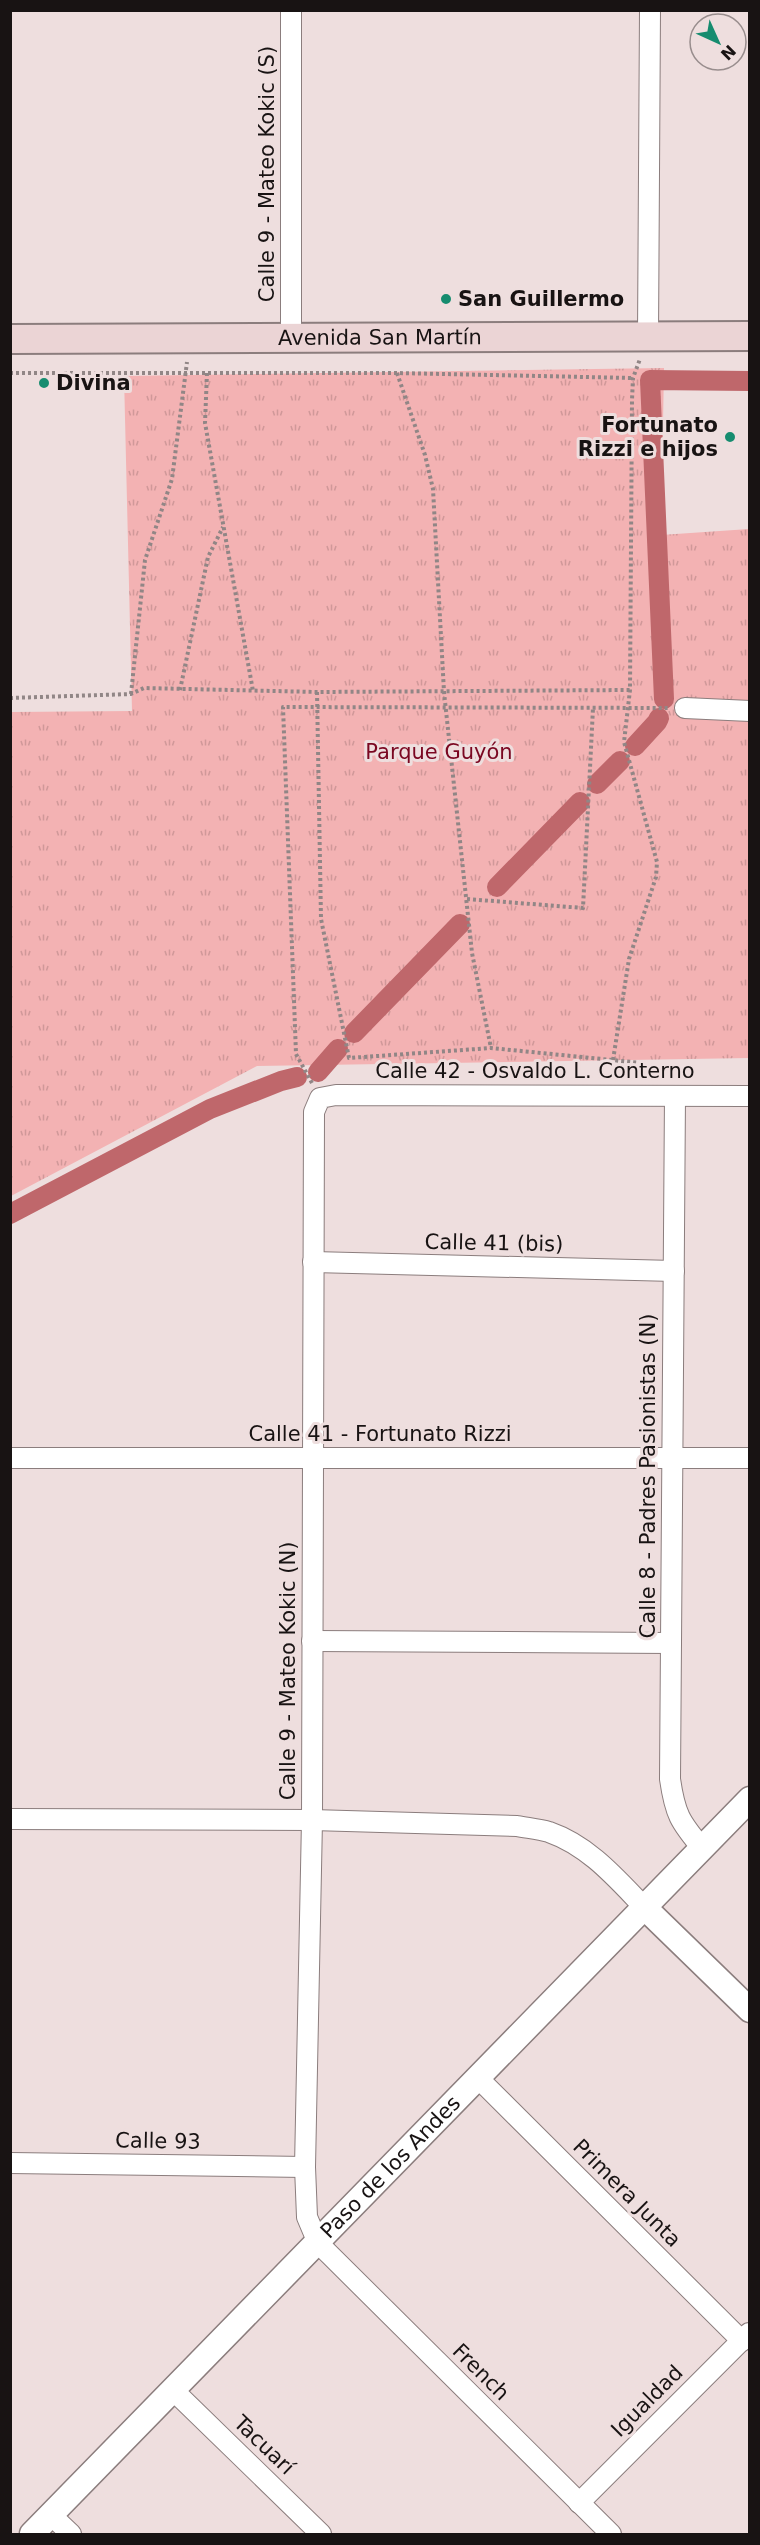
<svg xmlns="http://www.w3.org/2000/svg" width="760" height="2545" viewBox="0 0 760 2545" font-family="'DejaVu Sans',sans-serif">
  <style>
    .park { fill: url(#park-tufts) }
    .lines { fill: none; stroke-linecap: round; stroke-linejoin: round }
    .canal { stroke: #bf676b; stroke-width: 20 }
    .minor-casing { stroke: #8b7d7d; stroke-width: 22 }
    .tertiary-casing { stroke: #8b7d7d; stroke-width: 27 }
    .secondary-casing { stroke: #8b7d7d; stroke-width: 32 }
    .path { stroke: #918686; stroke-width: 4; stroke-dasharray: 3 3; stroke-linecap: butt }
    .minor { stroke: #fff; stroke-width: 20 }
    .tertiary { stroke: #fff; stroke-width: 24 }
    .secondary { stroke: #ebd4d5; stroke-width: 28 }
    .poi-dot { fill: #168c6f; stroke: #eedede; stroke-width: 2 }
    .labels { text-anchor: middle; stroke-width: 6; stroke-linejoin: round; paint-order: stroke }
    .street-label { font-size: 21px; fill: #181313; stroke: #eedede }
    .poi-label { font-size: 21px; font-weight: bold; fill: #181313; stroke: #eedede; text-anchor: start }
    .park-label { font-size: 21px; fill: #7a0721; stroke: #eedede }
  </style>
  <defs>
    <pattern id="park-tufts" width="24" height="20" patternUnits="userSpaceOnUse" patternTransform="scale(1.5)"><rect width="24" height="20" fill="#f3b2b3"/><path d="M3 7l-1-3M5 7V3M7 7l1-3M15 17l-1-3M17 17v-4M19 17l1-3" fill="none" stroke="#d09899"/></pattern>
  </defs>
  <rect width="100%" height="100%" fill="#eedede"/>
  <!-- park -->
  <polygon class="park" points="664,368 661,535 749,529 749,1058 257,1066 11,1196 11,712 132,711 124,376"/>
  <g class="lines">
    <!-- canal -->
    <g class="canal">
      <polyline points="664,699 650,380 750,381"/>
      <polyline points="635,746 657,722 659,718"/>
      <polyline points="597,784 620,761"/>
      <polyline points="497,887 580,802"/>
      <polyline points="354,1033 460,924"/>
      <polyline points="318,1072 338,1049"/>
      <polyline points="10,1214 210,1109 281,1081 297,1077"/>
    </g>
    <defs>
      <g id="minor">
        <polyline points="648,336 650,10"/>
        <polyline points="291,337 291,10"/>
        <polyline points="685,708 750,711"/>
        <path d="M675 1096 670 1779C675 1814 680 1822 702 1848"/>
        <polyline points="313,1262 674,1271"/>
        <polyline points="10,1458 750,1458"/>
        <polyline points="312,1641 671,1643"/>
        <path d="M10 1819 312 1820 517 1826C527 1828 539 1829 549 1832 589 1846 616 1878 644 1907"/>
        <polyline points="478,2078 742,2341"/>
        <polyline points="10,2163 305,2167"/>
        <polyline points="174,2391 321,2534"/>
        <polyline points="579,2503 749,2333"/>
        <polyline points="51,2515 71,2534"/>
        <polyline points="611,2534 318,2243 307,2217 305,2167 312,1820 314,1112 320,1098 336,1095 750,1096"/>
      </g>
      <g id="tertiary">
        <polyline points="644,1907 750,2010"/>
        <path id="s1" d="M32 2534 750 1799"/>
      </g>
      <g id="secondary">
        <path id="s2" d="M10 339 750 336"/>
      </g>
    </defs>
    <!-- minor casing -->
    <use href="#minor" class="minor-casing"/>
    <!-- tertiary casing -->
    <use href="#tertiary" class="tertiary-casing"/>
    <!-- secondary casing -->
    <use href="#secondary" class="secondary-casing"/>
    <!-- path -->
    <g class="path">
      <polyline points="10,373 397,373 633,378"/>
      <polyline points="207,373 205,423 253,691"/>
      <polyline points="397,373 425,455 433,489 444,692 472,953 491,1048"/>
      <polyline points="180,690 208,557 223,527"/>
      <polyline points="317,692 321,919 349,1058 491,1048 642,1063"/>
      <polyline points="131,694 145,560 172,479 187,362"/>
      <polyline points="10,698 131,694 144,688 317,692 630,690"/>
      <polyline points="467,899 583,908 593,708"/>
      <polyline points="613,1060 629,959 656,877 657,862 624,742 630,690 632,400 633,378 640,359"/>
      <polyline points="312,1083 296,1054 283,707 669,708"/>
    </g>
    <!-- minor -->
    <use href="#minor" class="minor"/>
    <!-- tertiary -->
    <use href="#tertiary" class="tertiary"/>
    <!-- secondary -->
    <use href="#secondary" class="secondary"/>
  </g>
  <!-- markers -->
  <g class="poi-dot">
    <circle cx="446" cy="299" r="6"/>
    <circle cx="44" cy="383" r="6"/>
    <circle cx="730" cy="437" r="6"/>
  </g>
  <g class="labels">
    <!-- street labels -->
    <g class="street-label">
      <text transform="translate(267 174) rotate(-90)" y="7">Calle 9 - Mateo Kokic (S)</text>
      <text dy="7" stroke="none"><textPath href="#s2" startOffset="370">Avenida San Martín</textPath></text>
      <text x="535" y="1078">Calle 42 - Osvaldo L. Conterno</text>
      <text transform="translate(494 1243) rotate(1)" y="7">Calle 41 (bis)</text>
      <text x="380" y="1441">Calle 41 - Fortunato Rizzi</text>
      <text transform="translate(648 1476) rotate(-90)" y="7">Calle 8 - Padres Pasionistas (N)</text>
      <text transform="translate(288 1671) rotate(-90)" y="7">Calle 9 - Mateo Kokic (N)</text>
      <text transform="translate(158 2141) rotate(1)" y="7">Calle 93</text>
      <text dy="7" stroke="none"><textPath href="#s1" startOffset="513">Paso de los Andes</textPath></text>
      <text transform="translate(627 2193) rotate(45)" y="7">Primera Junta</text>
      <text transform="translate(481 2372) rotate(45)" y="7">French</text>
      <text transform="translate(647 2401) rotate(-45)" y="7">Igualdad</text>
      <text transform="translate(264 2445) rotate(44)" y="7">Tacuarí</text>
    </g>
    <!-- poi labels -->
    <g class="poi-label">
      <text x="458" y="306">San Guillermo</text>
      <text x="56" y="390">Divina</text>
      <text x="718" y="432" text-anchor="end">Fortunato<tspan x="718" dy="24">Rizzi e hijos</tspan></text>
    </g>
    <!-- park labels -->
    <g class="park-label">
      <text x="439" y="759">Parque Guyón</text>
    </g>
  </g>
  <!-- border -->
  <rect width="760" height="2545" fill="none" stroke="#181313" stroke-width="24"/>
  <!-- north arrow -->
  <g transform="translate(718 42) rotate(135)"><circle r="28" fill="#eedede" stroke="#988d8d" stroke-width="1.5"/>
  <path d="M0-4.5L10 22L0 15L-10 22Z" fill="#168c6f"/>
  <text y="-9" font-size="16" font-weight="bold" text-anchor="middle" fill="#181313">N</text>
  </g>
</svg>
